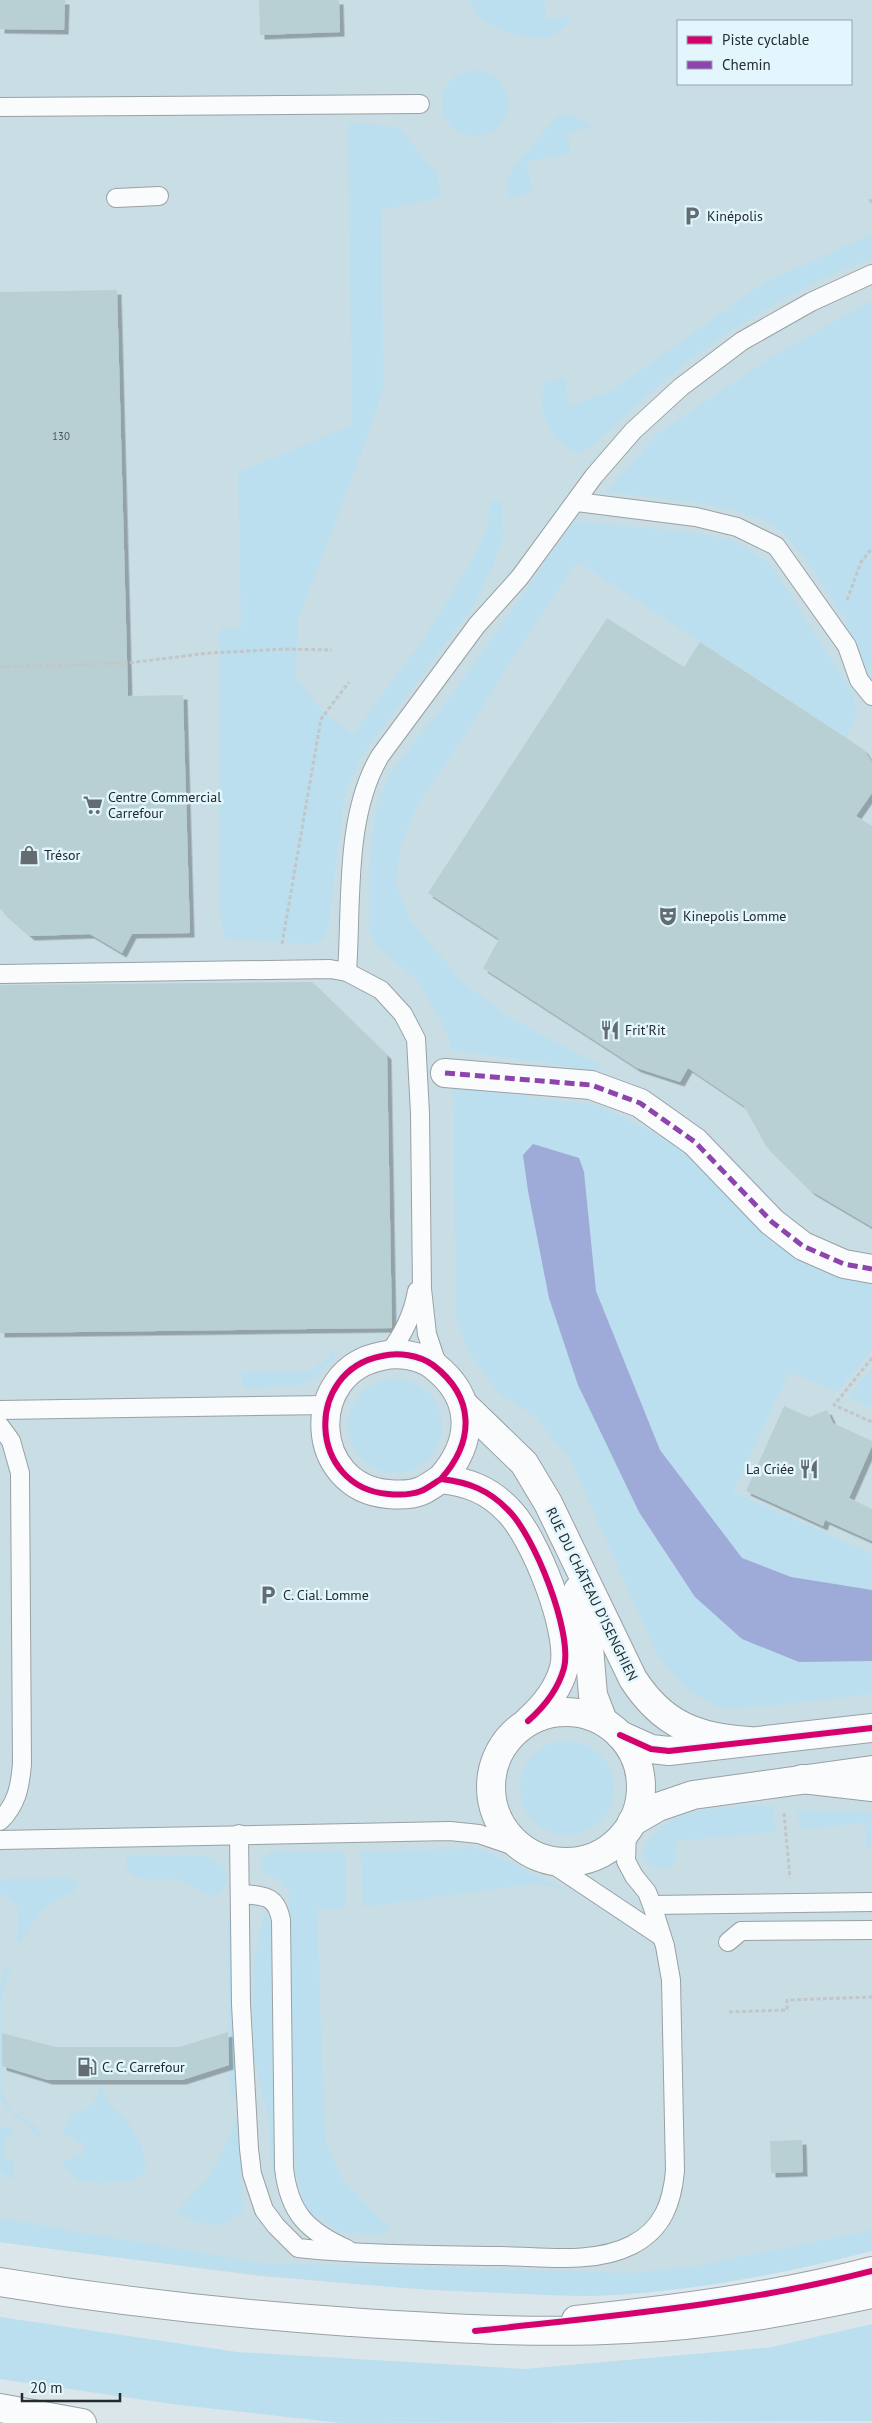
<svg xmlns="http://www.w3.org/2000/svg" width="872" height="2423" viewBox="0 0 872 2423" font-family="'PT Sans',sans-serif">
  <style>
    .built { fill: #c9dde5; fill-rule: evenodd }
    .green { fill: #bbdfee }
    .water { fill: #9eaad8 }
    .building { fill: #b8d0d3; filter: url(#shadow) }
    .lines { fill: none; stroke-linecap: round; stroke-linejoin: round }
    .lane-casing { stroke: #98a1a4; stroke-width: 20 }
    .street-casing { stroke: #98a1a4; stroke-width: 30 }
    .secondary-casing { stroke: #98a1a4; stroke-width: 30 }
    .highway-casing { stroke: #98a1a4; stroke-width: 30 }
    .path { stroke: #c2c6c7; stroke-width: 3; stroke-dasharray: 4 2.5; stroke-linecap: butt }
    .lane { stroke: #fafbfc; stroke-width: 18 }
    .street { stroke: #fafbfc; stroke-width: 28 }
    .secondary { stroke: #fafbfc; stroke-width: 28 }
    .highway { stroke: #fafbfc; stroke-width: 28 }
    .quiet { stroke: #8e44ad; stroke-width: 5; stroke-dasharray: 10 5; stroke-linecap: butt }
    .cycleway-casing { stroke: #e3f6fe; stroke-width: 9 }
    .cycleway { stroke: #d6006c; stroke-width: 6 }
    .labels { text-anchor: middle; stroke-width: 5; stroke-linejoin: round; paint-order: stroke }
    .number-label { font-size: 11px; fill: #485457 }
    .poi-label { font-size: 14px; fill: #232b2e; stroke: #e3f6fe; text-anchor: start }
    .street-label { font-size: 14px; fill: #232b2e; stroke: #e3f6fe }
  </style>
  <defs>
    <filter id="shadow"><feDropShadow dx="4.5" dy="4.5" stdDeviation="0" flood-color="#0004"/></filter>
  </defs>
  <rect width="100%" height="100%" fill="#dbe6eb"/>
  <!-- built -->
  <path class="built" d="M0 0H872V2245L717 2284 594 2296 431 2290 260 2276 0 2242ZM678 21H851V84H678Z"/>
  <!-- green -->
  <g class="green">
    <path d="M469 0H544L547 20 568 16 570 21C564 27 559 33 552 36 532 44 494 30 479 16 475 12 472 5 469 0Z"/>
    <circle cx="475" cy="103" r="33"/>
    <polygon points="564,113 583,120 591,127 568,132 571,153 527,162 532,192 509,198 506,182 514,167 555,118"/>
    <polygon points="348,123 399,127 437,174 442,197 382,210 383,389 367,438 298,620 296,678 323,712 353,734 424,638 474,557 488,525 490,500 502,500 503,535 494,564 476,602 361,757 345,792 328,927 324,938 313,944 226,939 220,915 220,629 241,628 238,472 352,425"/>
    <path d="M870 235 872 241V258C799 285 731 327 671 375 643 398 617 423 591 447L579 453C557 447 541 421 541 397 541 392 544 387 545 382L565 378 569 406 611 391 765 282Z"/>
    <path d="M872 300V696C854 660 842 646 846 604L843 618C825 588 808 558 783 533 751 503 649 497 606 492L657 434 768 359Z"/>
    <polygon points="574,521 699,533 732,541 753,551 773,568 853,693 857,714 846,738 578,562 532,628 461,741 416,807 400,848 396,883 411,922 467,986 512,1019 602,1066 600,1071 452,1050 445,1028 417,980 378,947 369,933 369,870 376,806 391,771 449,699"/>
    <polygon points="453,1087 601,1106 708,1161 738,1201 773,1244 836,1267 872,1274 872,1350 837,1392 789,1372 733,1492 872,1554 872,1590 791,1577 742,1558 660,1450 596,1291 584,1172 579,1158 523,1155 528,1191 549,1298 578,1385 639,1512 695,1597 854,1661 872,1661 872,1694 768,1706 720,1708 687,1690 657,1654 570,1459 533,1415 499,1394 468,1351 456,1318"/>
    <polygon points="333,1352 336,1356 316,1378 302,1385 243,1388 242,1372 305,1372 315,1368"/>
    <polygon points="872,1369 872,1408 848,1397"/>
    <circle cx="395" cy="1426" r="47"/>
    <circle cx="567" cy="1788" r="47"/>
    <path d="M773 1805 776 1832 675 1841V1864L666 1869 650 1866C643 1857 642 1851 648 1842 673 1802 732 1808 773 1805Z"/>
    <polygon points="798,1810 872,1812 872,1847 866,1847 865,1823 800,1829"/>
    <polygon points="475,1848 491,1853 567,1891 542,1883 363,1907 361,1852"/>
    <path d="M270 1852H346V1908L317 1910 325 2139 341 2178 390 2229 381 2235 340 2232 305 2209 295 2168 289 1894C282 1881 276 1876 261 1873V1860Z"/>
    <path d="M127 1855 206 1856C226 1863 236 1879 217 1895 202 1896 195 1886 181 1881 162 1874 138 1888 126 1867Z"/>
    <polygon points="67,1878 78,1881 75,1891 51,1903 40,1913 20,1942 17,1940 19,1920 17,1906 0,1893 0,1879"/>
    <polygon points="264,1913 268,1913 272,1934 274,2167 271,2167 270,2131 266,2107 253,2053 253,1969"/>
    <path d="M228 1915H233L243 2211C236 2216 227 2224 218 2225 207 2225 183 2220 177 2211L209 2177 225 2148 237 2118V2101L229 2089Z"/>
    <path d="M6 1968 10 1969 1 2000V2091L8 2105 17 2114 34 2124 43 2136H37C29 2120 7 2116 0 2097V1986Z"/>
    <path d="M102 2080C103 2088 104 2095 109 2102 115 2111 124 2117 130 2125 137 2135 152 2164 142 2175 134 2183 97 2184 85 2182 75 2180 64 2169 62 2159H74V2155H84V2141H74V2136H63V2129L71 2115C91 2107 97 2103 102 2080Z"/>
    <polygon points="0,2127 12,2128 12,2137 5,2137 4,2159 13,2159 14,2177 11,2180 0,2171"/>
    <path d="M0 2218 262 2263 630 2273 691 2267 872 2230V2251C783 2274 686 2293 593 2296 557 2296 520 2294 483 2292 321 2286 161 2263 0 2242Z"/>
    <polygon points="0,2317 237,2352 525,2369 772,2347 872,2324 872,2421 342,2423 179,2405 0,2379"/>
  </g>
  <!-- water -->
  <polygon class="water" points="533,1144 579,1158 584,1172 596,1291 660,1450 742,1558 791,1577 872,1590 872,1661 799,1662 742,1639 695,1597 639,1512 578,1385 549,1298 528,1191 523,1155"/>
  <!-- building -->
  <g class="building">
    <polygon points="0,0 65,0 64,30 0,29"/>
    <polygon points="259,0 339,0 340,32 260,35"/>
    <polygon points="117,290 128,696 183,695 190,933 132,934 122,953 90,934 30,936 0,909 0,292"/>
    <polygon points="607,618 684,667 700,642 863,749 872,762 872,793 856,816 872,826 872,1227 811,1191 766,1146 744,1106 688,1068 680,1082 637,1068 483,968 499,939 428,893"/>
    <polygon points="312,982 387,1055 392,1328 0,1333 0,985"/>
    <polygon points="784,1406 809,1417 827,1410 833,1423 872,1441 872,1446 849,1498 872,1509 872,1541 825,1520 823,1526 746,1491"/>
    <polygon points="228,2032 229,2065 182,2080 48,2080 2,2066 2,2033 56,2047 179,2047"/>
    <polygon points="802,2140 803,2172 771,2173 770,2141"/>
  </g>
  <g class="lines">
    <defs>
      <g id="lane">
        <polyline points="0,107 420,104"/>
        <polyline points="116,198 159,196"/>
        <polyline points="577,502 696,517 737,527 776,546 847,646 859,680 872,696"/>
        <path d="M347 972C352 902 344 817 380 756L477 625 520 577 594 476 633 431 681 387 742 341 811 302 872 274"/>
        <polyline points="0,974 330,969 347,972 381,990 403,1014 416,1039 420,1113 422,1289 427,1334 435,1358 441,1368"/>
        <path d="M388 1354C403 1335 413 1315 417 1291"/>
        <polyline points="0,1410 327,1405"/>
        <path d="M0 1426 11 1441 20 1473 22 1764C20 1787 17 1804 0 1821"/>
        <path d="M239 1834 241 2004 249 2149 252 2174 264 2210 276 2226 298 2248C364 2255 431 2255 498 2256 540 2256 593 2265 632 2245 663 2229 672 2203 675 2171L671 1980 665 1946 652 1905 647 1892 634 1876 626 1861 627 1831"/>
        <polyline points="0,1840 450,1831 479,1834 523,1849"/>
        <polyline points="545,1859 662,1937"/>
        <path d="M240 1894C263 1896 276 1894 281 1920L284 2168C289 2213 307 2231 347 2249"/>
        <polyline points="652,1905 872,1902"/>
        <polyline points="728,1942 741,1931 872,1930"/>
      </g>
      <g id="street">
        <polyline points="445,1073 591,1085 640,1103 695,1142 772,1222 803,1246 844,1264 872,1269"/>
        <path d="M463 1404 524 1463 548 1503 633 1679C662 1724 696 1738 749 1741"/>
        <path d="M441 1479C475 1441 475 1397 433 1365 419 1355 398 1352 382 1356 303 1371 308 1487 388 1494 398 1495 411 1495 421 1491 428 1488 434 1483 441 1479 468 1482 489 1490 508 1510 534 1535 573 1632 564 1668 558 1690 544 1707 528 1721"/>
        <polyline points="578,1590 589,1647 593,1695 603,1721"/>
        <circle cx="566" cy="1787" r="75"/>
        <polyline points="620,1735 651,1749 669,1751 872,1728"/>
        <polyline points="632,1822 658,1807 693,1795 872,1770"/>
      </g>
      <g id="secondary">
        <polyline points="802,1779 872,1787"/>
        <path d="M576 2320C677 2309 773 2297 872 2271"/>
      </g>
      <g id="highway">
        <path d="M0 2282C116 2301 233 2314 350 2322 443 2328 535 2334 628 2329 710 2326 792 2311 872 2294"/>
        <polyline points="0,2408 82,2423"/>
      </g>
    </defs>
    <!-- lane casing -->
    <use href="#lane" class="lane-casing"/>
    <!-- street casing -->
    <use href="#street" class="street-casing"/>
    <!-- secondary casing -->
    <use href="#secondary" class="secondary-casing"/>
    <!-- highway casing -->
    <use href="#highway" class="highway-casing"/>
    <!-- path -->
    <g class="path">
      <polyline points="870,199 872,205"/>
      <polyline points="847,600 861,562 872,548"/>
      <polyline points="0,667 128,663 209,653 286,649 332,650"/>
      <polyline points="282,944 321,719 349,682"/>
      <polyline points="872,1358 834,1405 872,1422"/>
      <polyline points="784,1813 790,1878"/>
      <polyline points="729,2012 787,2010 787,2000 872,1997"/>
    </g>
    <!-- lane -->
    <use href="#lane" class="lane"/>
    <!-- street -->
    <use href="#street" class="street"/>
    <!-- secondary -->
    <use href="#secondary" class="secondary"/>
    <!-- highway -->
    <use href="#highway" class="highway"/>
    <!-- quiet -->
    <polyline class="quiet" points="445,1073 591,1085 640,1103 695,1142 772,1222 803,1246 844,1264 872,1269"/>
    <defs>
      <g id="cycleway">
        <path d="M441 1479C475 1441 475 1397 433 1365 419 1355 398 1352 382 1356 303 1371 308 1487 388 1494 398 1495 411 1495 421 1491 428 1488 434 1483 441 1479 468 1482 489 1490 508 1510 534 1535 573 1632 564 1668 558 1690 544 1707 528 1721"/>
        <polyline points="620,1735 651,1749 669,1751 872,1728"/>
        <path d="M475 2331C609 2316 741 2305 872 2271"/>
      </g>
    </defs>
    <!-- cycleway casing -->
    <use href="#cycleway" class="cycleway-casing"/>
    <!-- cycleway -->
    <use href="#cycleway" class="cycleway"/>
  </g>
  <!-- icons -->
  <defs>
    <symbol id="parking-bare" viewBox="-9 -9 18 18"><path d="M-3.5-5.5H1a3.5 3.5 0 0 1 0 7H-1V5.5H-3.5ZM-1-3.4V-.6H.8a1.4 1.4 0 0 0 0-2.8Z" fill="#636c70" stroke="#e3f6fe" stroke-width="2.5" paint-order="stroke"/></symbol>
    <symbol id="supermarket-bare" viewBox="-9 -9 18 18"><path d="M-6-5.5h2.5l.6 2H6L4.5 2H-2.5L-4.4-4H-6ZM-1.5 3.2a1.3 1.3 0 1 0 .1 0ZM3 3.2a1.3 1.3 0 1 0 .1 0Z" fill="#636c70" stroke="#e3f6fe" stroke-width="2.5" paint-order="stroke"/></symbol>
    <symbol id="shop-bare" viewBox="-9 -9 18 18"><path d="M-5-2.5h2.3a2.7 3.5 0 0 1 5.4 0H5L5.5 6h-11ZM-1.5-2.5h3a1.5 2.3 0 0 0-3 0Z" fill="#636c70" stroke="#e3f6fe" stroke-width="2.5" paint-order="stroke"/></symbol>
    <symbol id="theatre-bare" viewBox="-9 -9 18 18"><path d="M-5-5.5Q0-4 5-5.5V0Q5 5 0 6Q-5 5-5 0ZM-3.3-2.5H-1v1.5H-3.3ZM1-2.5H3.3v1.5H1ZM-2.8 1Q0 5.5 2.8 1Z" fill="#636c70" stroke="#e3f6fe" stroke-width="2.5" paint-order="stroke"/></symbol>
    <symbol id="restaurant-bare" viewBox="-9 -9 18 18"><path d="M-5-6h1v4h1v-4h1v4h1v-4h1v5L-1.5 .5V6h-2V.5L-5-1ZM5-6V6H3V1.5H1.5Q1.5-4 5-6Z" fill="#636c70" stroke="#e3f6fe" stroke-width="2.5" paint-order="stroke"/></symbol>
    <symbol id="fuel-bare" viewBox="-9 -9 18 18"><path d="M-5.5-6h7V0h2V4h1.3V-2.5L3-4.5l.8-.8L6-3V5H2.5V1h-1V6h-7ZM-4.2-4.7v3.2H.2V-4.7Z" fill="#636c70" stroke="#e3f6fe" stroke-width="2.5" paint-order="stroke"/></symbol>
  </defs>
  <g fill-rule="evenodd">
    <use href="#parking-bare" x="678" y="202" width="28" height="28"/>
    <use href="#supermarket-bare" x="79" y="791" width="28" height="28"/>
    <use href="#shop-bare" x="15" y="841" width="28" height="28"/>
    <use href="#theatre-bare" x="654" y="902" width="28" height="28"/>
    <use href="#restaurant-bare" x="596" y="1016" width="28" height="28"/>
    <use href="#restaurant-bare" x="795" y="1455" width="28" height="28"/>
    <use href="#parking-bare" x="254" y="1581" width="28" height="28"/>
    <use href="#fuel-bare" x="73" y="2053" width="28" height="28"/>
  </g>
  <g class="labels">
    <!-- number labels -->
    <g class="number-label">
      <text x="61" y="440">130</text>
    </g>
    <!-- poi labels -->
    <g class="poi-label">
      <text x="707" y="221">Kinépolis</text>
      <text x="108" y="802">Centre Commercial<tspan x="108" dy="16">Carrefour</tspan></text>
      <text x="44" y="860">Trésor</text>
      <text x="683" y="921">Kinepolis Lomme</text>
      <text x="625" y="1035">Frit'Rit</text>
      <text x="794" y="1474" text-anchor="end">La Criée</text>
      <text x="283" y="1600">C. Cial. Lomme</text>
      <text x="102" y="2072">C. C. Carrefour</text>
    </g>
    <!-- street labels -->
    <g class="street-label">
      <text transform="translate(592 1594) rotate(64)" y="5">RUE DU CHÂTEAU D'ISENGHIEN</text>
    </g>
  </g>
  <!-- legend -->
  <rect x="677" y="20" width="175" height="65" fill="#e3f6fe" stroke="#96a5ab"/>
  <rect x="687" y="36" width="25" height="8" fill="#d6006c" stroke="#96a5ab"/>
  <text x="722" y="45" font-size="15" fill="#232b2e">Piste cyclable</text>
  <rect x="687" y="61" width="25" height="8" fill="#8e44ad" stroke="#96a5ab"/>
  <text x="722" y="70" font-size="15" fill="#232b2e">Chemin</text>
  <!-- scale -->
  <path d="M22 2393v8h98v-8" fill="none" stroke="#232b2e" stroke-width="2.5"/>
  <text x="30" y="2393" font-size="15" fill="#232b2e" stroke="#e3f6fe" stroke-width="4" paint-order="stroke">20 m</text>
</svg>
